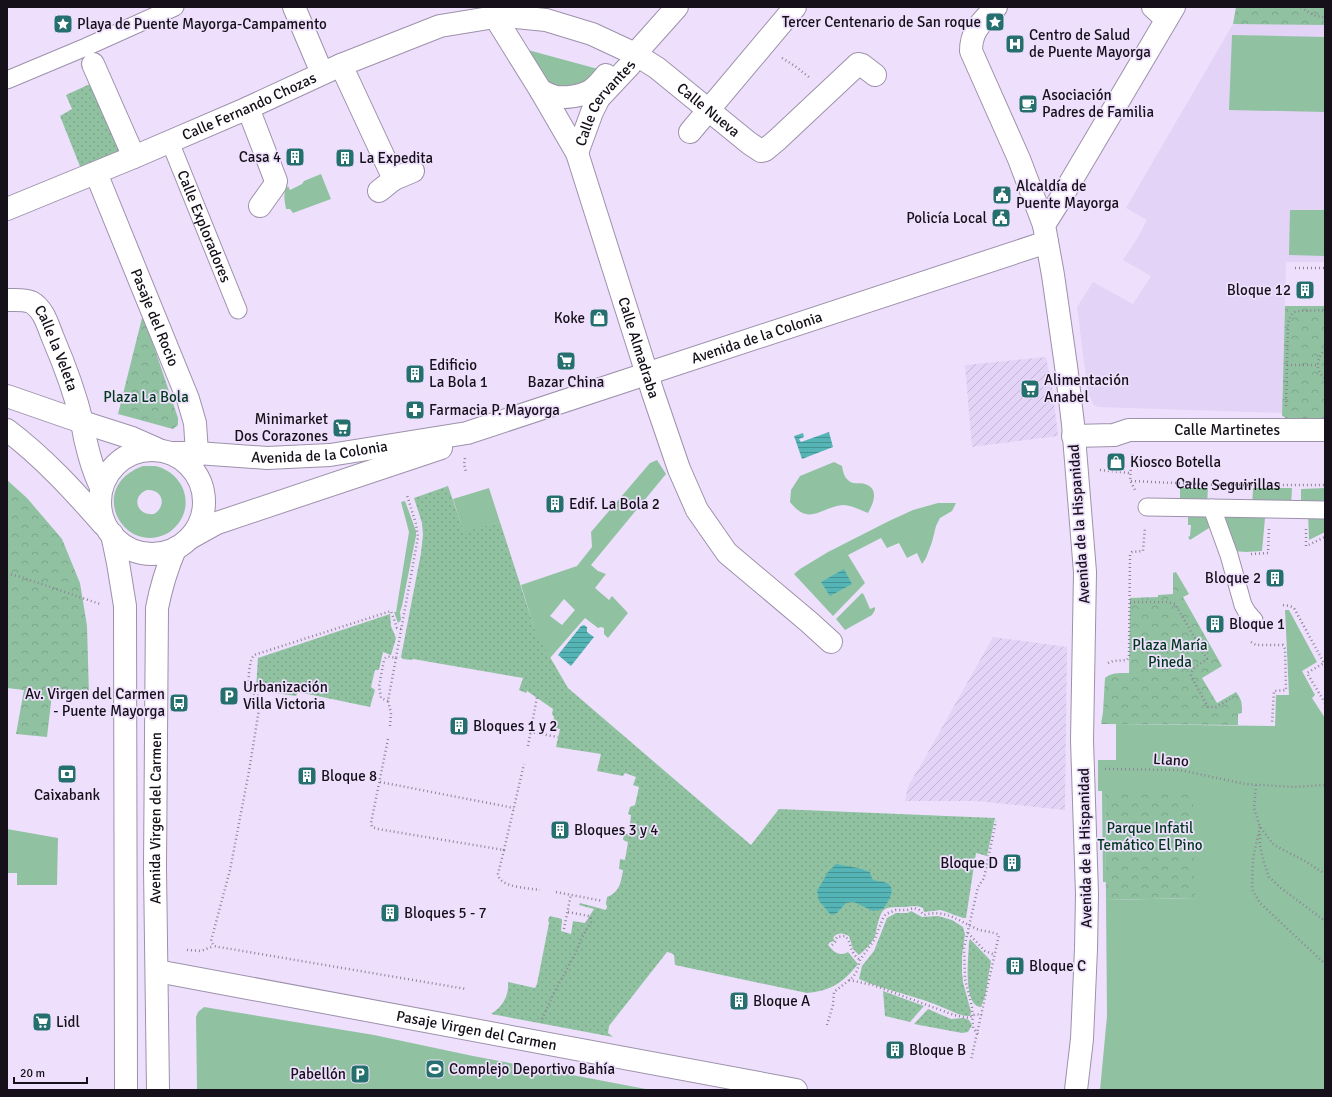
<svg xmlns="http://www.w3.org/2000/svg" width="1332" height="1097" viewBox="0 0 1332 1097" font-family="Signika,sans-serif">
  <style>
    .built { fill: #e3d3f6 }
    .industrial { fill: url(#industrial-furrows) }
    .grass { fill: #90c2a2; fill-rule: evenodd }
    .park { fill: url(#park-crowns) }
    .garden { fill: url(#garden-dots) }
    .water { fill: url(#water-rules) }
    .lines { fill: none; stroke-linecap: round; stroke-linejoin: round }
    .pedestrian-casing { stroke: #9d91ab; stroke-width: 19 }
    .minor-casing { stroke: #9d91ab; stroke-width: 24 }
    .tertiary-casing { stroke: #9d91ab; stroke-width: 24 }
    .path { stroke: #8e8497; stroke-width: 2.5; stroke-dasharray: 1 3; stroke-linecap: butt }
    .pedestrian { stroke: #fff; stroke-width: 17 }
    .minor { stroke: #fff; stroke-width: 22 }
    .tertiary { stroke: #fff; stroke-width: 22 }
    .labels { text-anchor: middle; stroke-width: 3.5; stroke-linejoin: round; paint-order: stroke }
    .poi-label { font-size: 15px; fill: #151019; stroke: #eee0fc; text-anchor: start }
    .street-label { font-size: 15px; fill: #151019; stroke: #eee0fc }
    .park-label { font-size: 15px; fill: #00381d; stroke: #eee0fc }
  </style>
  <defs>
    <pattern id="industrial-furrows" width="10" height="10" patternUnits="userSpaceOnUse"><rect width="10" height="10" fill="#e3d3f6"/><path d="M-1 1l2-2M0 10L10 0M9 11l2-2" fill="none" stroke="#c2b4d2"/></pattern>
    <pattern id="park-crowns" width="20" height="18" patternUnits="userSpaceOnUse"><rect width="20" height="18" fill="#90c2a2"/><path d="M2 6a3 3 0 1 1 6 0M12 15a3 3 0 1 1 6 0" fill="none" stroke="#7ba68b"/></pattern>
    <pattern id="garden-dots" width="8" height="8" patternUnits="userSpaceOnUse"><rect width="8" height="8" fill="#90c2a2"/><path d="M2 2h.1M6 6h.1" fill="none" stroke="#7ba68b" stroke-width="1.8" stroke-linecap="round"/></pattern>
    <pattern id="water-rules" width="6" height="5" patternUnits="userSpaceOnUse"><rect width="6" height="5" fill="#55b5b6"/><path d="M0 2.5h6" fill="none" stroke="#459293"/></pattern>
  </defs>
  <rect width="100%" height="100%" fill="#eee0fc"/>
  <!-- built -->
  <polygon class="built" points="1233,24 1325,25 1325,262 1286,262 1282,413 1098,407 1094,405 1088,394 1077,307 1093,282 1133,304 1151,276 1123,260 1137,239 1147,220 1126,208"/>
  <!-- industrial -->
  <g class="industrial">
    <polygon points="1046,357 1053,394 1058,436 972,447 965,365"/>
    <polygon points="993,637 1067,647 1065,810 976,801 905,801 908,786 922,763"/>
  </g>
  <!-- grass -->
  <g class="grass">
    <polygon points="1232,35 1325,37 1325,112 1229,110"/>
    <polygon points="528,50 598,69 600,71 570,91 548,84"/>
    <path d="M321 174 331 199 293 213 290 209H286C285 202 282 192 288 186L290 190 302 184 304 181Z"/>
    <polygon points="1290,210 1325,210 1325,256 1289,255"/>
    <path d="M657 460 666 474 591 565 598 571 606 574 595 588 609 600 612 596 628 613 608 638 604 634V628L601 627 598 628 585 618 550 658 536 634 521 585 577 566 592 547 591 532 650 463ZM564 599 575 610 562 625 550 616Z"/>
    <path d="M834 462 842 466C843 471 844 477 848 480 852 485 860 482 865 484 880 489 873 504 868 513 860 510 851 505 843 505 820 507 810 527 790 502L791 490 800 476Z"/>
    <path d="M143 466C147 466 152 466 155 466 175 470 189 489 185 509 183 519 176 528 168 533 124 557 85 487 143 466ZM147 490C163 489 167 506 154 514 136 516 131 496 147 490Z"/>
    <polygon points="489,488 500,522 464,533 453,499"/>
    <polygon points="1180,488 1208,488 1207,505 1180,504"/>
    <polygon points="1253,488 1292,488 1291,506 1252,506"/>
    <polygon points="1325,488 1325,505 1301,505 1301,489"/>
    <polygon points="405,501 416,531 416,536 402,606 400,612 401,620 398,623 394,612 396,612 409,532 401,502"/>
    <polygon points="938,503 956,503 952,511 940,518 936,526 932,542 926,558 922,564 917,553 907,558 899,543 887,548 881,538 848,555 865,583 833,616 794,574 800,569 828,552 889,521 913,510"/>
    <polygon points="1221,513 1266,517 1265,518 1262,551 1246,552 1233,551"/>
    <polygon points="1308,513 1325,514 1325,532 1309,540"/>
    <polygon points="1188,514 1207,515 1209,528 1190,540 1188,537 1190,536 1191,525 1188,525"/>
    <polygon points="862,593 864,595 870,609 875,607 875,610 872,615 845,630 836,619"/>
    <polygon points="1285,610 1289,610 1317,662 1302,671 1315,695 1312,698 1325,718 1325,1090 1100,1090 1107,1016 1106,900 1195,898 1105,791 1106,882 1103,882 1102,791 1098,791 1098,760 1116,760 1116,724 1275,726 1276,695 1289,695"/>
    <polygon points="7,829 58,838 57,885 17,885 17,873 7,873"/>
    <polygon points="204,1007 374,1035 473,1056 651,1090 197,1090 196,1017 198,1012"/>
  </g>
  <!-- park -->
  <g class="park">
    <polygon points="1236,7 1325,7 1325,25 1233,24"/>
    <polygon points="1285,306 1325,306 1325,430 1284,430 1285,417 1282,416"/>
    <polygon points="143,314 178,418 178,425 173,429 118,414"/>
    <polygon points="7,480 27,498 62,539 80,583 87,626 89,695 52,694 47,737 16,734 24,690 7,688"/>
    <path d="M1176 572 1189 594 1183 597 1222 666 1202 678 1217 703 1236 692C1242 700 1242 703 1242 713L1238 714V725L1101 724 1103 712 1105 678C1112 672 1120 673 1129 673L1130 598 1158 597V595L1173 594V573Z"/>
    <polygon points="1193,789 1195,898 1106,900 1105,791"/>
  </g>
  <!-- garden -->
  <g class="garden">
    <polygon points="92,83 123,149 81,169 60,116 72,109 66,95"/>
    <path d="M448 486 464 532 500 522 536 633 568 688 751 845 779 809 995 818 987 856 976 853 966 918H963L941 910 924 912 923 908C915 905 912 907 904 907 883 907 882 907 877 927 876 930 876 934 875 936 872 943 864 951 859 955L853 949 849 936C843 933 837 932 833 938L835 941 830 942 828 945C834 952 839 957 848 952L858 964C844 982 831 991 807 993L675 965 674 955 671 953 667 952 609 1026 608 1033 613 1037 491 1014C503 1006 509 996 508 982L535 988 537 984 549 923 548 920 550 916 562 919 561 931 571 934 573 921 585 923 594 909 579 905 580 903 606 910 607 907 606 904 607 897C620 892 621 882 623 870L619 869 620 859 625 860 628 842 623 840 624 834H629L631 815 628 814 630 807 635 805 639 787 633 785 636 777 625 773 623 776 597 771 601 754 556 747 560 729 551 728 554 717 552 714 553 709 527 691 526 693 519 690 523 678 413 659 412 660 403 659 401 657 421 553 423 535 422 523 414 498Z"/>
    <polygon points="390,614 391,626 396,638 391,655 383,652 379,670 375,670 371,687 375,690 370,707 298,692 296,696 256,690 258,658"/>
    <path d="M911 911 922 917 938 916 952 920 963 927 965 934 962 956V973L963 982 971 1012 970 1016C962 1017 952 1011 944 1008 917 996 887 991 859 979L862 966 874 951 887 918 896 913H908Z"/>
    <path d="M970 939 991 961 985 996 981 1007C962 1006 969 953 969 941Z"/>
    <polygon points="883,991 924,1006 910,1022 885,1016"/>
    <polygon points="928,1009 951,1019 964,1018 969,1020 972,1025 968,1032 962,1033 914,1024"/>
  </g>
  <!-- water -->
  <g class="water">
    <polygon points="829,432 833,447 802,459 794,436 803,433 804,437 799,439 801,442"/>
    <polygon points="844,569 852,584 830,596 821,582"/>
    <polygon points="584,625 587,627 587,632 594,637 571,666 558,655 581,626"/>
    <path d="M836 864 858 868 870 872C872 883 876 880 884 882 899 886 888 902 883 909L873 911 854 902 846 903 837 913 831 915 819 901 817 891 828 872Z"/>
  </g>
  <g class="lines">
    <defs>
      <g id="pedestrian">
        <polyline points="7,80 86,47 175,7"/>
        <path id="s2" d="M170 142 238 310"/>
        <polyline points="1147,507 1325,510"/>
        <polyline points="1212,508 1229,555 1243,605 1247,612 1254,620"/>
      </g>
      <g id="minor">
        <polyline points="294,7 322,73"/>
        <path d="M996 7C982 22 971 30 971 51L1019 159 1044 225"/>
        <polyline points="1153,7 1166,19"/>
        <path id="s3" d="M495 17 541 91 577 153 653 393 679 469 697 510 727 553 809 622 831 642"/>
        <polyline points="93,64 134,157"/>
        <polyline points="341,65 394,179 413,171"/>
        <path d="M541 91C546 93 551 96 556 97 566 98 582 96 590 91 597 87 601 81 606 75"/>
        <polyline points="248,108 276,181 275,185 260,206"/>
        <polyline points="690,132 795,7"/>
        <path id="s4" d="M577 153 592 112 599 98 630 65 635 54 677 7"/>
        <path id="s5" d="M96 173 188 399 195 423 197 453 191 466"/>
        <polyline points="379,191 394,179"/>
        <path id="s6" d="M7 209 134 157 248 108 341 65 440 26 495 17H516L546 20 592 34 635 54 657 68 749 143 761 151 765 150 777 140 858 64 862 65 875 75"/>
        <path id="s7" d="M7 300C15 300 24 299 31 302 44 309 48 326 53 338 65 366 75 393 82 422"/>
        <path id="s8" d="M1073 436 1114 435 1129 430H1325"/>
        <path id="s9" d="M157 971 796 1090"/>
      </g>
      <g id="tertiary">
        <polyline points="7,396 82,422 132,438 157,449"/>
        <path d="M82 422C85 442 92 469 101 487"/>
        <path d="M7 430C43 457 74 491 103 524"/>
        <circle cx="152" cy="502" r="52"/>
        <path id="s10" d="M171 453H197L267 458 330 455 467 433 1047 242"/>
        <polyline points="112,534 118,563 125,606 126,1090"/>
        <polyline points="190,538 217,523 441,448"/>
        <path id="s11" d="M158 1090 155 868 157 608C161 587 167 568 175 549"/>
        <polyline points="1076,1090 1082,1039 1086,949 1087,894 1082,740 1085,572 1073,424 1066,366 1053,275 1044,225 1061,198 1174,7"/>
      </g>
    </defs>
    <!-- pedestrian casing -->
    <use href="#pedestrian" class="pedestrian-casing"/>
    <!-- minor casing -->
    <use href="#minor" class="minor-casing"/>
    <!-- tertiary casing -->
    <use href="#tertiary" class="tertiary-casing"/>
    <!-- path -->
    <g class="path">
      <path d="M1301 7C1309 13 1315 17 1325 17"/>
      <polyline points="782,58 795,66 810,78"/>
      <polyline points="1295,268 1325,268"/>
      <path d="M1325 349C1317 358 1314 370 1325 378"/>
      <polyline points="1287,365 1317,365"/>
      <path d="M1286 406 1288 323C1290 317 1291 313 1297 311L1325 310"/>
      <polyline points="1132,454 1130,480 1135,490"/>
      <polyline points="465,458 464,464 466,472"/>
      <polyline points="1100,470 1130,473"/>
      <path id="s1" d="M1131 481 1219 485H1325"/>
      <polyline points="1306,529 1306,546 1325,537"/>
      <polyline points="1251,554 1268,553 1269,529"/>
      <polyline points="7,574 18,576 100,604"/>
      <path d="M1130 602H1167L1175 604 1207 659C1201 664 1191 667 1191 676L1208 707H1216L1230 699"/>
      <polyline points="1283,605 1290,606 1294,608 1324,663 1307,673 1325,703"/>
      <path d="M401 629 397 628 391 611 254 655C248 663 248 682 250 692L261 697 249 771 230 870 211 941 214 946 219 947 466 989"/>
      <polyline points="1251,642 1256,645 1283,645 1285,649 1286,690 1274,691 1272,723"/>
      <polyline points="1108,663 1113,661 1127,660 1129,657 1130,555 1132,552 1143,551 1145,527"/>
      <path d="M388 701 381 698 379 686 384 660C387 655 390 657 396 658L418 537 416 524 407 495"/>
      <polyline points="390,726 391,713 388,701 396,658"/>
      <polyline points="530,732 558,737"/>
      <path d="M388 739 371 823 372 827 378 829 504 850 498 874C499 888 530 888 540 890"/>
      <polyline points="528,746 537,697"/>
      <polyline points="1105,769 1180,770 1245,784 1294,787 1325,785"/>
      <polyline points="380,782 514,808"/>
      <polyline points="1256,785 1254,808 1260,827 1274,845 1305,861 1325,874"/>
      <polyline points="1260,827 1253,858 1252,889 1260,903 1325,964"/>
      <polyline points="1260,834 1260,846 1264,863 1269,877 1281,888 1325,921"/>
      <polyline points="504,850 524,764"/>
      <polyline points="556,892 603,901"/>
      <polyline points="564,929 571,894"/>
      <polyline points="968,933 985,951 995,955"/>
      <path d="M832 945 835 942 837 937 845 936C853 944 848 951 860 960"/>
      <polyline points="187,950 201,951 214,946"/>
      <polyline points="849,980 873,985 954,1015 969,1018 975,1014 982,1015"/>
      <polyline points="542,1019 553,995 577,950 581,939 591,922 591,918 589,916 568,912"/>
      <path d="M827 1025 833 1005 834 992 853 977 857 971 860 960 875 939 883 918 886 914 896 910H907L914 908 919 910 924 915C945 909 957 920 975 928 982 932 992 931 999 935L971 1060"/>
      <polyline points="978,1034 973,1028 972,1007 965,979 964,948 978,887 984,878 996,821"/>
    </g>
    <!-- pedestrian -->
    <use href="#pedestrian" class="pedestrian"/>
    <!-- minor -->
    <use href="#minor" class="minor"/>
    <!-- tertiary -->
    <use href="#tertiary" class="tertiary"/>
  </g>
  <!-- icons -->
  <defs>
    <symbol id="sight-square" viewBox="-11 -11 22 22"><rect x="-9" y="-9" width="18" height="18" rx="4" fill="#25706e" stroke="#eee0fc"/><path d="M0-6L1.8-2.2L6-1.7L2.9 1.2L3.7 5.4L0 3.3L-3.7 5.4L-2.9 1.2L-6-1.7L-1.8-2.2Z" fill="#fff"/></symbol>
    <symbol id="hospital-square" viewBox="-11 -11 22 22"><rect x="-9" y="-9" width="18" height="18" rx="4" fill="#25706e" stroke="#eee0fc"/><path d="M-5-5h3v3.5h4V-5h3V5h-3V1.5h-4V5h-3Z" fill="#fff"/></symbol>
    <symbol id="cafe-square" viewBox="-11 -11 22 22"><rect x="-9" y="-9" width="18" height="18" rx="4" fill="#25706e" stroke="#eee0fc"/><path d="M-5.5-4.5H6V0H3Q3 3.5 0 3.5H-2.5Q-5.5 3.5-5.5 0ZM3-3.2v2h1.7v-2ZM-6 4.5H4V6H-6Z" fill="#fff"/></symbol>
    <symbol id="building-square" viewBox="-11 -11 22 22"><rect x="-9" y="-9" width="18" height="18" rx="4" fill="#25706e" stroke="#eee0fc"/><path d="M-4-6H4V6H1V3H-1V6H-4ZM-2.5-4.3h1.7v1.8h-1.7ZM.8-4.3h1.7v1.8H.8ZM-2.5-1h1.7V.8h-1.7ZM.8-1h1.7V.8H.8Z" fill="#fff"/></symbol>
    <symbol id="civic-square" viewBox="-11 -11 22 22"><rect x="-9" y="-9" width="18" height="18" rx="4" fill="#25706e" stroke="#eee0fc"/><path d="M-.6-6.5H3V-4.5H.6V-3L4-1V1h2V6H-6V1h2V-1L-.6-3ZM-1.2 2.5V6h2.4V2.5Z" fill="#fff"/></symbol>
    <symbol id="shop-square" viewBox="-11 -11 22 22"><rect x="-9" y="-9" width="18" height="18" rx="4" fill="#25706e" stroke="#eee0fc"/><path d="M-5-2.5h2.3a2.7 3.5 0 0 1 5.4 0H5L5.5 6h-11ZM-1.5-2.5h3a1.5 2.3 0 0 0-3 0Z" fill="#fff"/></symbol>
    <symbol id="supermarket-square" viewBox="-11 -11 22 22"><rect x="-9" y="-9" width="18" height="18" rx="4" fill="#25706e" stroke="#eee0fc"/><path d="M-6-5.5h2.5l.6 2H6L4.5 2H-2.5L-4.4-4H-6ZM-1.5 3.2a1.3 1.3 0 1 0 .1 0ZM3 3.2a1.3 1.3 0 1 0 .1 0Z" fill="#fff"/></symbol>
    <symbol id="pharmacy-square" viewBox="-11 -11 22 22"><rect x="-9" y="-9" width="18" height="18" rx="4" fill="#25706e" stroke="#eee0fc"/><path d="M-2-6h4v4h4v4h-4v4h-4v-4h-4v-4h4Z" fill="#fff"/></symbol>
    <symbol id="parking-square" viewBox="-11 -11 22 22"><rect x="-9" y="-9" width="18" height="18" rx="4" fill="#25706e" stroke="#eee0fc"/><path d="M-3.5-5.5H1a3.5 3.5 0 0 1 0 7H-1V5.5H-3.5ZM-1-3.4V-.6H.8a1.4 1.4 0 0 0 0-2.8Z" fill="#fff"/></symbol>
    <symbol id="bus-square" viewBox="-11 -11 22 22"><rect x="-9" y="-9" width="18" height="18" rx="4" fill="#25706e" stroke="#eee0fc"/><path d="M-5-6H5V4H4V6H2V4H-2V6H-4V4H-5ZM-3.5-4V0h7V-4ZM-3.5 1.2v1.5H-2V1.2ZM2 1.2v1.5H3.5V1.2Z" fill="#fff"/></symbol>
    <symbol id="bank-square" viewBox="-11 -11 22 22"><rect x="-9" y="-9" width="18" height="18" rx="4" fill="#25706e" stroke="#eee0fc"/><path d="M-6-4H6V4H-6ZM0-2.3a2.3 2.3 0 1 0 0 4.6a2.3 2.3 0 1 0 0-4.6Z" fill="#fff"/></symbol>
    <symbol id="stadium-square" viewBox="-11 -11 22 22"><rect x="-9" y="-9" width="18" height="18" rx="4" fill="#25706e" stroke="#eee0fc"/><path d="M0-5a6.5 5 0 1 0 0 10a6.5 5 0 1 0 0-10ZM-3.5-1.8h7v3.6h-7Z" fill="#fff"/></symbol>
  </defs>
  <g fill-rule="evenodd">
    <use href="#sight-square" x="984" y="11" width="22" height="22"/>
    <use href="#sight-square" x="52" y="13" width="22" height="22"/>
    <use href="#hospital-square" x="1004" y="33" width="22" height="22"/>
    <use href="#cafe-square" x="1017" y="93" width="22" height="22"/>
    <use href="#building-square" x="284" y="146" width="22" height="22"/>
    <use href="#building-square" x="334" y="147" width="22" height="22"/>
    <use href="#civic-square" x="991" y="184" width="22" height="22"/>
    <use href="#civic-square" x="990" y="207" width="22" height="22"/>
    <use href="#building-square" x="1294" y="279" width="22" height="22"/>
    <use href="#shop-square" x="588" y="307" width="22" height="22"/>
    <use href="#supermarket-square" x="555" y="350" width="22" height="22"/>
    <use href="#building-square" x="404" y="363" width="22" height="22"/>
    <use href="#supermarket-square" x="1019" y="378" width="22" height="22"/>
    <use href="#pharmacy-square" x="404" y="399" width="22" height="22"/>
    <use href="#supermarket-square" x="331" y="417" width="22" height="22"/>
    <use href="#shop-square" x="1105" y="451" width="22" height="22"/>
    <use href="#building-square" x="544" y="493" width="22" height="22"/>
    <use href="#building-square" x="1264" y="567" width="22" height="22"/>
    <use href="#building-square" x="1204" y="613" width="22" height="22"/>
    <use href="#parking-square" x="218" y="685" width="22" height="22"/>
    <use href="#bus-square" x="168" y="692" width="22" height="22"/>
    <use href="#building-square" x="448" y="715" width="22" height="22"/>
    <use href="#bank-square" x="56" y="763" width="22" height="22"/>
    <use href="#building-square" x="296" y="765" width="22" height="22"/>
    <use href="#building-square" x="549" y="819" width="22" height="22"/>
    <use href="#building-square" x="1001" y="852" width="22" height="22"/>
    <use href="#building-square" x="379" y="902" width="22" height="22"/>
    <use href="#building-square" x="1004" y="955" width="22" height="22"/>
    <use href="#building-square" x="728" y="990" width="22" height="22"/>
    <use href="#supermarket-square" x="31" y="1011" width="22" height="22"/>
    <use href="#building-square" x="884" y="1039" width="22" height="22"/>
    <use href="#stadium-square" x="424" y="1058" width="22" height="22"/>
    <use href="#parking-square" x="349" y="1063" width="22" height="22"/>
  </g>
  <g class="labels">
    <!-- poi labels -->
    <g class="poi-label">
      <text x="981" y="27" text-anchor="end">Tercer Centenario de San roque</text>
      <text x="77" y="29">Playa de Puente Mayorga-Campamento</text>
      <text x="1029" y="40">Centro de Salud<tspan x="1029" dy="17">de Puente Mayorga</tspan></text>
      <text x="1042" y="100">Asociación<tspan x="1042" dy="17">Padres de Familia</tspan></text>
      <text x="281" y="162" text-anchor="end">Casa 4</text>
      <text x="359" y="163">La Expedita</text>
      <text x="1016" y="191">Alcaldía de<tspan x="1016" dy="17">Puente Mayorga</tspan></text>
      <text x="987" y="223" text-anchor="end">Policía Local</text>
      <text x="1291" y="295" text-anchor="end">Bloque 12</text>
      <text x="585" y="323" text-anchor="end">Koke</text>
      <text x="429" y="370">Edificio<tspan x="429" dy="17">La Bola 1</tspan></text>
      <text x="1044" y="385">Alimentación<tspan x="1044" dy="17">Anabel</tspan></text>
      <text x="566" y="387" text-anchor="middle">Bazar China</text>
      <text x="429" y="415">Farmacia P. Mayorga</text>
      <text x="328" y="424" text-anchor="end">Minimarket<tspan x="328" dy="17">Dos Corazones</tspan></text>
      <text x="1130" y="467">Kiosco Botella</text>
      <text x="569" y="509">Edif. La Bola 2</text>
      <text x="1261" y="583" text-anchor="end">Bloque 2</text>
      <text x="1229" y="629">Bloque 1</text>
      <text x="243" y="692">Urbanización<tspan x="243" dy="17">Villa Victoria</tspan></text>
      <text x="165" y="699" text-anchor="end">Av. Virgen del Carmen<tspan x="165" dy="17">- Puente Mayorga</tspan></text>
      <text x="473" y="731">Bloques 1 y 2</text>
      <text x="321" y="781">Bloque 8</text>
      <text x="67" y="800" text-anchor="middle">Caixabank</text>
      <text x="574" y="835">Bloques 3 y 4</text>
      <text x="998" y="868" text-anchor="end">Bloque D</text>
      <text x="404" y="918">Bloques 5 - 7</text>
      <text x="1029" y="971">Bloque C</text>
      <text x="753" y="1006">Bloque A</text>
      <text x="56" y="1027">Lidl</text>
      <text x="909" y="1055">Bloque B</text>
      <text x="449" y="1074">Complejo Deportivo Bahía</text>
      <text x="346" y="1079" text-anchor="end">Pabellón</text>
    </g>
    <!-- street labels -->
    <g class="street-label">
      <text dy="5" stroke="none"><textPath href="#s4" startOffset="58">Calle Cervantes</textPath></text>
      <text dy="5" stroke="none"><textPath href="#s6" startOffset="263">Calle Fernando Chozas</textPath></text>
      <text dy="5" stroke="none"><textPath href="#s6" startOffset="765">Calle Nueva</textPath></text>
      <text dy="5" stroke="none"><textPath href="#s2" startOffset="91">Calle Exploradores</textPath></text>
      <text dy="5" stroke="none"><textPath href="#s5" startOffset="156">Pasaje del Rocio</textPath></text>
      <text dy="5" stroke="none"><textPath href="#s10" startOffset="603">Avenida de la Colonia</textPath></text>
      <text dy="5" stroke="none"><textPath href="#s3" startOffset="363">Calle Almadraba</textPath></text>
      <text dy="5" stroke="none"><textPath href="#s7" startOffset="78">Calle la Veleta</textPath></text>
      <text dy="5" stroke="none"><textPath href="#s8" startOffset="155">Calle Martinetes</textPath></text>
      <text dy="5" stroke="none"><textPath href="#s10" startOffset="149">Avenida de la Colonia</textPath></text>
      <text dy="5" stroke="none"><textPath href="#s1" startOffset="97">Calle Seguirillas</textPath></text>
      <text transform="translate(1079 524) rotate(-94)" y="5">Avenida de la Hispanidad</text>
      <text transform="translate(1171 760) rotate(4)" y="5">Llano</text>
      <text dy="5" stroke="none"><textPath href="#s11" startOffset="272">Avenida Virgen del Carmen</textPath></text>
      <text transform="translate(1085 848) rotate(-91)" y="5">Avenida de la Hispanidad</text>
      <text dy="5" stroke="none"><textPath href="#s9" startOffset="325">Pasaje Virgen del Carmen</textPath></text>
    </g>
    <!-- park labels -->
    <g class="park-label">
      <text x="146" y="402">Plaza La Bola</text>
      <text x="1170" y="650">Plaza María<tspan x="1170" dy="17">Pineda</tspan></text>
      <text x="1150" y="833">Parque Infatil<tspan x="1150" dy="17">Temático El Pino</tspan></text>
    </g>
  </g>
  <!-- border -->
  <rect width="1332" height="1097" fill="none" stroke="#151019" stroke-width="16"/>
  <!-- scale -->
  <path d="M14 1077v6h73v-6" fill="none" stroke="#151019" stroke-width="2"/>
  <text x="20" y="1077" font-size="12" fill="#151019" stroke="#eee0fc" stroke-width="3" paint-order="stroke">20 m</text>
</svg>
